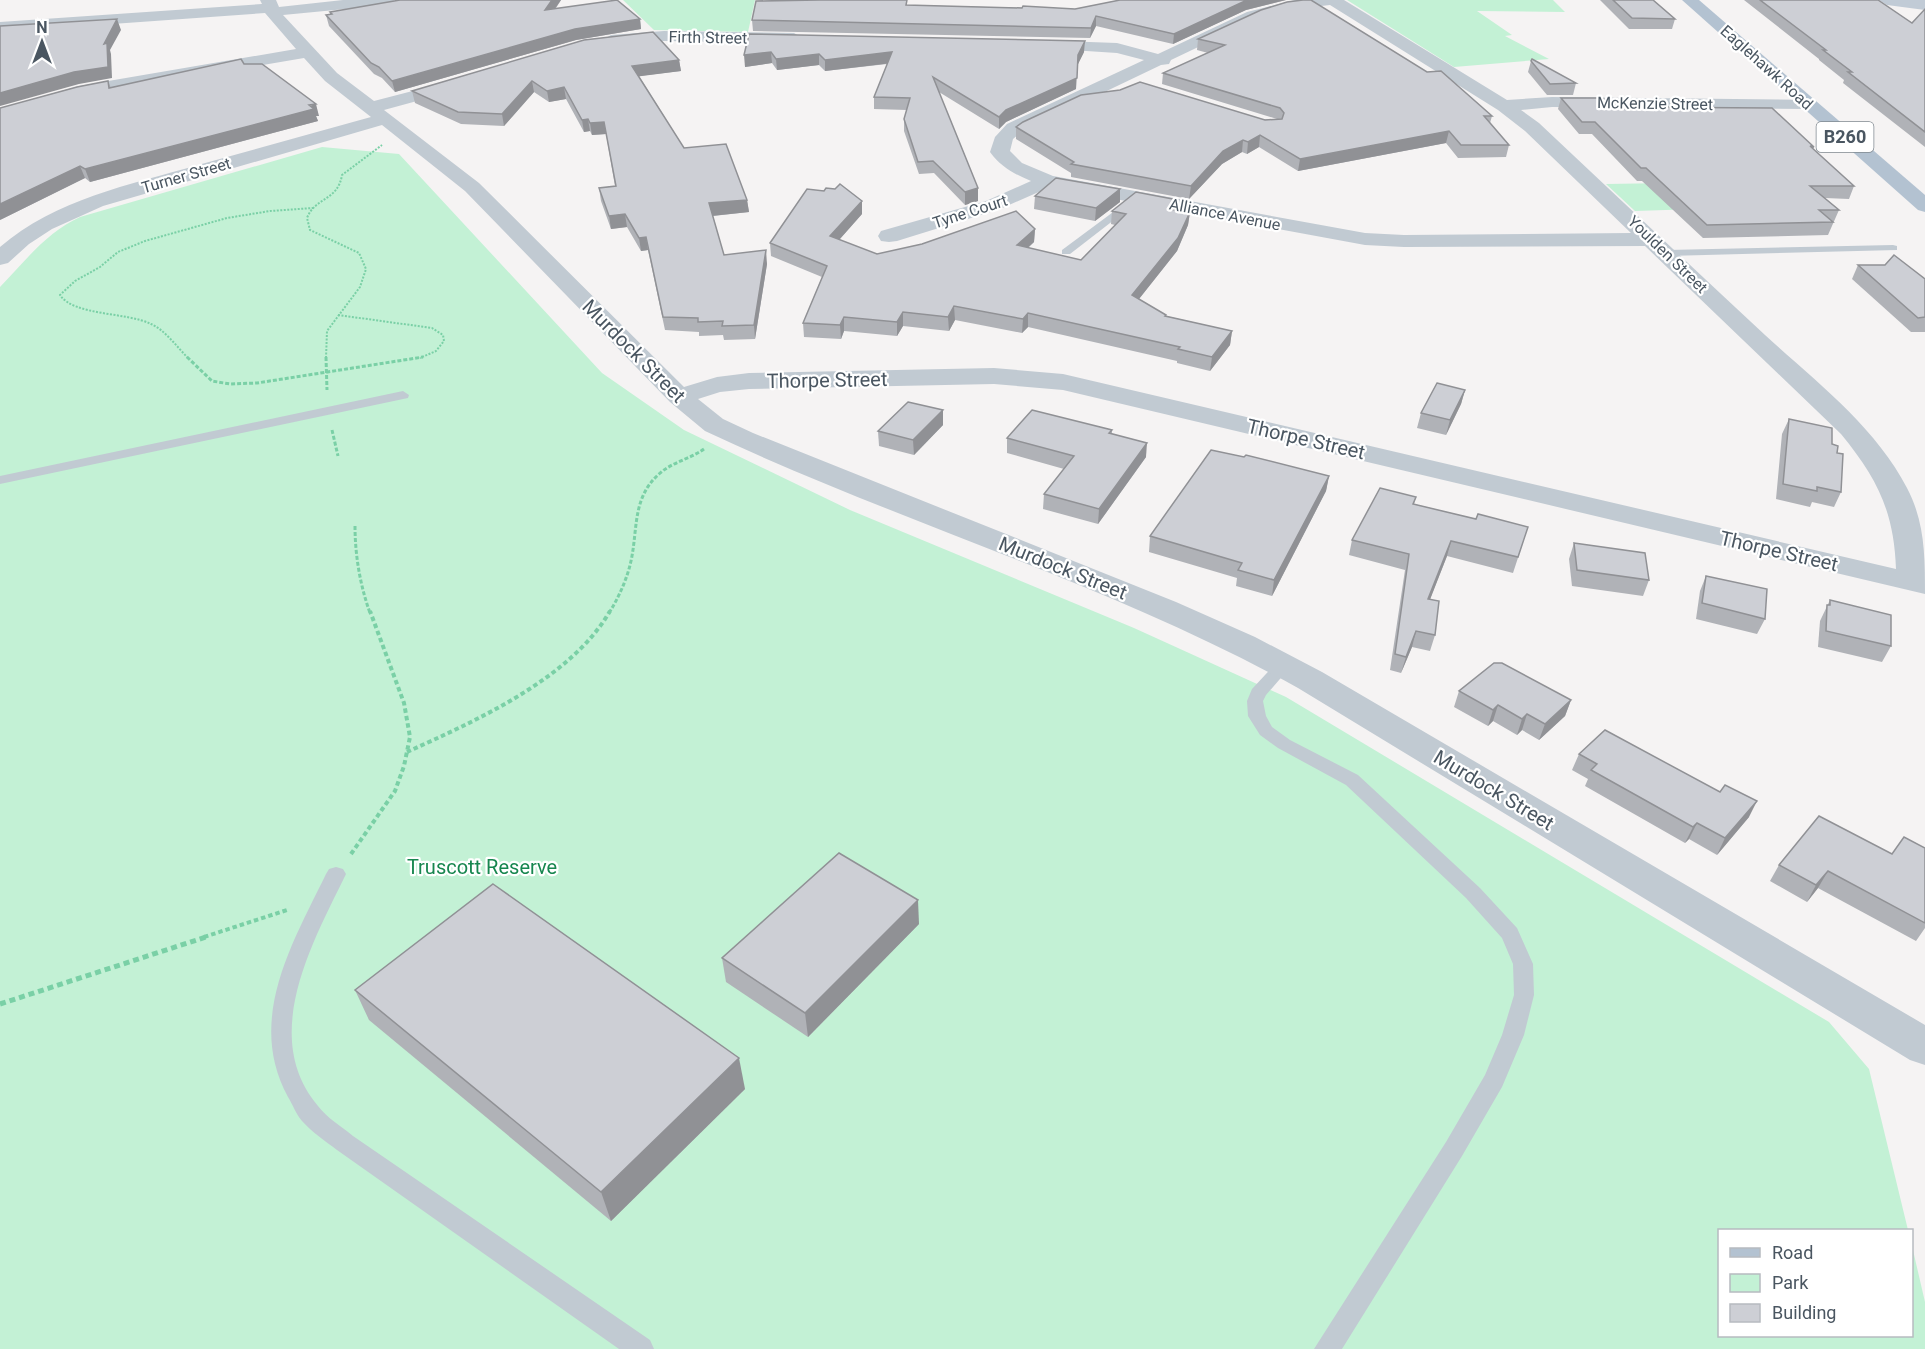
<svg xmlns="http://www.w3.org/2000/svg" width="1925" height="1349" viewBox="0 0 1925 1349" font-family="Roboto,sans-serif">
  <style>
    .green { fill: #c3f1d5 }
    .lines { fill: none; stroke-linecap: round; stroke-linejoin: round }
    .path-far3 { stroke: #7ad0a6; stroke-width: 2; stroke-dasharray: 2 1.5; stroke-linecap: butt }
    .path-far2 { stroke: #7ad0a6; stroke-width: 3; stroke-dasharray: 4 2; stroke-linecap: butt }
    .path-far1 { stroke: #7ad0a6; stroke-width: 4; stroke-dasharray: 4.5 3; stroke-linecap: butt }
    .path { stroke: #7ad0a6; stroke-width: 5; stroke-dasharray: 6 4; stroke-linecap: butt }
    .lane { fill: #c1cad2; fill-rule: evenodd }
    .street { fill: #c1cad2; fill-rule: evenodd }
    .secondary { fill: #c1cbd6; fill-rule: evenodd }
    .primary { fill: #b3c2d1; fill-rule: evenodd }
    .wall { fill: #b0b2b7 }
    .shaded-wall { fill: #909195 }
    .building { fill: #cdcfd5; stroke: #909195; stroke-width: 1.5 }
    .labels { text-anchor: middle; stroke-width: 4.5; stroke-linejoin: round; paint-order: stroke }
    .far-street-label { font-size: 16px; fill: #4a5661; stroke: #fff }
    .shield { fill: #fff; stroke: #808990; stroke-width: 1.5 }
    .shield-label { font-size: 18px; font-weight: bold; fill: #4a5661 }
    .street-label { font-size: 20px; fill: #4a5661; stroke: #fff }
    .park-label { font-size: 20px; fill: #17864f; stroke: #fff }
  </style>
  <rect width="100%" height="100%" fill="#f5f3f3"/>
  <!-- green -->
  <g class="green">
    <polygon points="623,0 755,0 748,32 654,30"/>
    <polygon points="1347,0 1553,0 1565,12 1477,11 1512,35 1505,36 1549,59 1454,67"/>
    <path d="M322 147 399 154 602 373 684 430 850 510 1134 628 1286 697 1829 1022 1869 1069 1908 1230H1720V1336H1912V1246L1925 1302V1349H0V287C25 261 47 232 80 217Z"/>
    <polygon points="1731,182 1758,207 1635,211 1606,184"/>
  </g>
  <g class="lines">
    <!-- path-far3 -->
    <g class="path-far3">
      <polyline points="338,315 432,328 443,335 444,341 436,351 420,358"/>
      <path d="M188 358C177 347 165 330 151 324 127 312 74 316 60 295L75 281 100 267 118 252 145 241 227 218 270 211 313 208"/>
      <path d="M326 358 327 331 360 287 366 269 359 253 310 230 307 218C315 197 338 201 342 175L382 145"/>
    </g>
    <!-- path-far2 -->
    <g class="path-far2">
      <polyline points="187,357 212,381 230,384 257,383 423,357"/>
      <polyline points="326,357 327,390"/>
      <polyline points="332,430 338,456"/>
      <path d="M355 526C355 555 360 585 370 613"/>
      <path d="M609 613C619 597 627 579 631 561 638 529 632 498 659 474 672 462 690 459 704 449"/>
    </g>
    <!-- path-far1 -->
    <g class="path-far1">
      <path d="M407 752C475 721 571 679 610 611"/>
      <polyline points="351,854 395,791 404,766 410,737 404,703 370,611"/>
      <polyline points="204,937 287,910"/>
    </g>
    <!-- path -->
    <polyline class="path" points="0,1004 209,936"/>
    <!-- lane -->
    <g class="lane">
      <polygon points="1128,201 1132,202 1132,206 1070,254 1062,254 1062,250"/>
      <polygon points="1893,245 1897,246 1897,250 1667,256 1662,253 1667,250"/>
      <polygon points="403,391 409,395 408,398 0,484 0,476"/>
      <polygon points="1284,660 1290,661 1292,665 1266,695 1263,701 1266,716 1272,727 1290,740 1358,775 1480,888 1517,928 1533,964 1534,995 1524,1035 1502,1087 1462,1156 1342,1349 1314,1349 1446,1142 1485,1075 1502,1035 1514,995 1513,964 1502,938 1466,898 1346,785 1278,748 1260,735 1248,716 1247,701 1252,689 1278,661"/>
      <path d="M336 867 343 869 346 874C313 942 259 1036 318 1106 327 1118 341 1126 353 1136L650 1340 654 1349H619L337 1150C325 1141 312 1132 302 1121 296 1114 293 1105 288 1097 246 1020 292 944 326 874L329 869Z"/>
    </g>
    <!-- street -->
    <g class="street">
      <path d="M260 0H276L279 7 343 0H395L387 5 283 15 337 73 374 101 455 80 461 81 464 85 461 89 384 110 479 183 684 387 717 377 749 373 994 368 1063 374 1896 569C1894 511 1877 478 1841 434L1645 246 1404 247 1365 245 1050 187 1000 209 897 241 889 242 881 241 878 236 881 231 986 201 1031 181C1014 174 1001 167 990 152L995 137 1007 124 1144 60 1117 53 1040 48 1032 43 1034 40 1117 43 1158 54 1247 12 1295 0H1344L1507 100 1552 97 1813 100 1816 104 1813 108 1807 109 1552 107 1521 110 1539 123C1614 194 1689 264 1765 335 1815 381 1875 426 1907 488 1925 522 1925 557 1925 594L1063 390 994 384 749 389 720 392 698 399 723 419 753 433 1176 602 1255 637 1322 672 1925 1025V1065L1910 1060 1298 688C1109 583 900 523 705 431L670 402 465 191 382 125 103 206 52 229 29 244 8 263 0 265V247C56 199 129 185 198 165 256 149 313 133 371 117L325 81 304 58 81 96 0 119V108L79 86 296 49 265 13 0 32V22L262 4ZM1330 5 1498 110 1525 131 1631 233 1404 235 1365 233 1053 176 1022 163 1010 151 1013 139 1021 132 1161 65 1169 64 1171 60 1259 18 1285 10Z"/>
      <polygon points="664,31 794,33 802,38 794,43 664,41 611,45 603,40 611,35"/>
    </g>
    <!-- secondary -->
    <polygon class="secondary" points="1879,0 1925,0 1925,10 1887,5"/>
    <!-- primary -->
    <polygon class="primary" points="1682,0 1699,0 1925,195 1925,212 1918,210"/>
  </g>
  <!-- wall -->
  <g class="wall">
    <polygon points="400,0 561,0 556,8 640,19 641,29 576,40 395,92 382,78 374,74 329,26 326,15 330,14 330,12"/>
    <polygon points="907,0 907,5 1075,9 1120,0 1286,0 1246,10 1173,44 1096,26 1090,38 753,31 752,20"/>
    <polygon points="1600,0 1653,0 1675,19 1672,29 1629,29"/>
    <polygon points="1744,0 1878,0 1912,23 1925,9 1925,147 1843,83 1844,80 1819,60 1819,59"/>
    <polygon points="1261,10 1492,116 1490,123 1509,145 1506,157 1458,158 1446,143 1298,171 1259,147 1247,154 1242,152 1222,164 1189,199 1071,177 1071,173 1016,139 1016,127 1277,119 1162,84 1163,73 1208,53 1197,50 1198,39"/>
    <polygon points="749,34 1084,52 1077,66 1076,89 1006,122 999,129 939,92 978,188 978,201 965,205 934,173 919,174 904,131 904,119 907,110 874,109 874,97 887,64 825,71 819,65 777,70 772,63 745,67"/>
    <polygon points="679,60 681,71 639,76 684,148 747,200 749,212 713,216 724,255 767,264 755,339 724,340 723,335 699,336 699,332 665,330 648,250 641,251 627,227 611,229 601,201 599,188 615,186 606,134 592,135 590,131 584,132 566,99 549,102 534,92 504,126 461,124 415,103 412,91"/>
    <polygon points="1531,61 1576,83 1573,95 1547,95 1528,72"/>
    <polygon points="244,64 319,116 316,116 318,121 90,182 85,178 0,220 108,81 111,88"/>
    <polygon points="1561,98 1619,107 1814,147 1813,149 1854,186 1849,199 1825,198 1839,210 1828,235 1703,238 1642,181 1637,181 1592,134 1579,134 1558,109"/>
    <polygon points="1120,189 1120,202 1095,221 1034,209 1035,196"/>
    <polygon points="1178,200 1177,210 1190,212 1188,225 1177,251 1139,299 1166,316 1232,331 1230,345 1210,371 1177,363 1177,361 1028,327 1022,333 955,320 949,331 903,326 897,336 844,331 841,339 804,337 803,323 822,277 771,256 770,243 862,214 839,240 877,254 1035,229 1034,242 1028,248 1081,260 1115,225 1111,224 1112,211"/>
    <polygon points="1858,265 1925,279 1925,332 1911,332 1852,279"/>
    <polygon points="1465,390 1461,404 1446,435 1417,428 1421,413"/>
    <polygon points="943,410 943,425 914,455 879,446 878,431"/>
    <polygon points="1789,419 1832,444 1837,453 1841,492 1834,507 1812,502 1810,507 1776,499 1782,434"/>
    <polygon points="1112,430 1112,434 1146,457 1098,524 1043,509 1044,494 1064,469 1007,453 1007,438"/>
    <polygon points="1329,476 1326,491 1272,596 1236,586 1237,578 1149,552 1150,536"/>
    <polygon points="1416,497 1414,504 1476,519 1528,527 1513,573 1447,556 1430,599 1435,635 1430,651 1412,647 1401,673 1390,670 1405,570 1349,555 1352,540"/>
    <polygon points="1574,543 1649,580 1643,596 1572,586 1569,559"/>
    <polygon points="1706,576 1765,619 1757,634 1696,619 1700,591"/>
    <polygon points="1830,600 1891,646 1882,662 1818,647 1820,621"/>
    <polygon points="1459,691 1571,700 1565,716 1539,740 1522,730 1517,735 1493,721 1488,726 1454,707"/>
    <polygon points="1579,754 1749,817 1717,855 1689,839 1685,843 1585,786 1588,779 1572,770"/>
    <polygon points="1925,848 1925,928 1916,941 1818,888 1807,902 1770,881 1779,865 1892,854"/>
    <polygon points="919,924 808,1037 726,982 722,958"/>
    <polygon points="355,990 745,1089 611,1221 369,1020"/>
  </g>
  <!-- shaded-wall -->
  <g class="shaded-wall">
    <polygon points="552,0 561,0 547,20 545,10"/>
    <polygon points="1247,0 1286,0 1246,10 1173,44 1174,34"/>
    <polygon points="1096,16 1096,26 1090,38 1091,28"/>
    <polygon points="117,19 121,30 110,50 111,54 112,78 79,84 0,106 0,93 104,44"/>
    <polygon points="640,19 641,29 576,40 395,92 392,81 575,29"/>
    <polygon points="1085,41 1084,52 1077,66 1076,89 1006,122 999,129 999,117 1006,110 1078,55"/>
    <polygon points="771,52 772,63 745,67 744,55"/>
    <polygon points="892,52 892,63 825,71 825,60"/>
    <polygon points="819,54 819,65 777,70 776,59"/>
    <polygon points="679,60 681,71 634,77 632,66"/>
    <polygon points="532,81 534,92 504,126 502,114"/>
    <polygon points="564,87 566,99 549,102 547,91"/>
    <polygon points="316,104 319,116 316,116 318,121 90,182 85,169"/>
    <polygon points="588,119 590,131 584,132 582,120"/>
    <polygon points="604,122 606,134 592,135 590,123"/>
    <polygon points="1449,131 1446,143 1298,171 1300,159"/>
    <polygon points="1260,135 1259,147 1247,154 1248,142"/>
    <polygon points="1243,140 1242,152 1222,164 1189,199 1191,186 1223,151"/>
    <polygon points="80,166 85,178 0,220 0,204"/>
    <polygon points="978,188 978,201 965,205 965,192"/>
    <polygon points="1120,189 1120,202 1095,221 1096,208"/>
    <polygon points="747,200 749,212 711,216 709,203"/>
    <polygon points="1178,200 1176,213 1169,209"/>
    <polygon points="862,201 862,214 831,249 830,236"/>
    <polygon points="1190,212 1188,225 1177,251 1131,309 1132,295"/>
    <polygon points="625,214 627,227 611,229 609,216"/>
    <polygon points="1035,229 1034,242 1016,258 1017,245"/>
    <polygon points="646,237 648,250 641,251 639,238"/>
    <polygon points="766,250 767,264 755,339 754,325"/>
    <polygon points="954,306 955,320 949,331 948,317"/>
    <polygon points="903,312 903,326 897,336 897,322"/>
    <polygon points="1028,313 1028,327 1022,333 1023,319"/>
    <polygon points="844,317 844,331 841,339 840,325"/>
    <polygon points="1232,331 1230,345 1210,371 1212,357"/>
    <polygon points="1465,390 1461,404 1446,435 1450,420"/>
    <polygon points="943,410 943,425 914,455 913,440"/>
    <polygon points="1147,443 1146,457 1098,524 1099,509"/>
    <polygon points="1329,476 1326,491 1272,596 1274,580"/>
    <polygon points="1451,541 1447,556 1424,615 1428,599"/>
    <polygon points="1416,631 1412,647 1401,673 1406,657"/>
    <polygon points="1571,700 1565,716 1539,740 1545,724"/>
    <polygon points="1498,705 1493,721 1488,726 1493,710"/>
    <polygon points="1527,714 1522,730 1517,735 1522,719"/>
    <polygon points="1757,801 1749,817 1717,855 1725,838"/>
    <polygon points="1697,823 1689,839 1685,843 1693,827"/>
    <polygon points="1828,871 1818,888 1807,902 1816,885"/>
    <polygon points="918,900 919,924 808,1037 805,1013"/>
    <polygon points="739,1058 745,1089 611,1221 601,1192"/>
  </g>
  <!-- building -->
  <g class="building">
    <polygon points="400,0 552,0 545,10 617,0 640,19 575,29 392,81 379,67 371,63 326,15 332,14 330,12"/>
    <polygon points="820,0 907,0 906,5 1022,8 1023,6 1075,9 1120,0 1247,0 1174,34 1096,16 1091,28 752,20 756,1"/>
    <polygon points="1303,0 1311,0 1427,72 1441,71 1492,116 1484,116 1509,145 1461,145 1449,131 1300,159 1260,135 1248,142 1243,140 1223,151 1191,186 1071,164 1074,162 1016,127 1023,122 1081,95 1120,90 1140,82 1265,120 1282,119 1284,113 1280,108 1163,73 1225,45 1198,39 1261,10 1287,2"/>
    <polygon points="1613,0 1653,0 1675,19 1632,18"/>
    <polygon points="1760,0 1878,0 1912,23 1925,9 1925,132 1848,72 1852,72 1823,50 1826,50"/>
    <polygon points="117,19 104,44 107,43 108,67 74,72 0,93 0,26"/>
    <polygon points="653,32 679,60 632,66 684,148 726,144 747,200 709,203 724,255 766,250 754,325 722,326 723,321 698,322 698,318 663,317 646,237 639,238 625,214 609,216 599,188 616,186 604,122 590,123 588,119 582,120 564,87 547,91 532,81 502,114 458,112 412,91 584,40"/>
    <polygon points="749,34 1085,41 1078,55 1077,78 1006,110 999,117 933,77 978,188 965,192 933,161 918,162 904,119 910,98 874,97 892,52 825,60 819,54 776,59 771,52 744,55"/>
    <polygon points="241,59 244,64 262,64 316,104 309,105 314,109 85,169 80,166 0,204 0,108 77,87 108,81 109,88"/>
    <polygon points="1532,59 1576,83 1550,84 1531,61"/>
    <polygon points="1561,98 1602,98 1619,107 1772,108 1814,147 1810,146 1854,186 1810,186 1839,210 1819,210 1833,222 1707,225 1646,168 1641,168 1595,122 1582,122"/>
    <polygon points="1056,178 1120,189 1096,208 1035,196"/>
    <polygon points="840,184 862,201 830,236 877,254 922,244 1016,211 1035,229 1017,245 1081,260 1126,214 1112,211 1136,192 1178,200 1169,209 1190,212 1178,238 1132,295 1166,315 1165,316 1232,331 1212,357 1178,349 1180,347 1028,313 1023,319 954,306 948,317 903,312 897,322 844,317 840,325 803,323 827,266 770,243 807,189 824,191 826,188 835,189"/>
    <polygon points="1894,255 1925,279 1925,317 1918,318 1858,265 1885,265"/>
    <polygon points="1437,383 1465,390 1450,420 1421,413"/>
    <polygon points="908,402 943,410 913,440 878,431"/>
    <polygon points="1032,410 1112,430 1109,433 1147,443 1099,509 1044,494 1074,456 1007,438"/>
    <polygon points="1789,419 1832,428 1832,444 1838,446 1837,453 1843,454 1841,492 1817,487 1817,491 1783,484"/>
    <polygon points="1211,450 1244,457 1246,455 1329,476 1274,580 1238,570 1242,563 1150,536"/>
    <polygon points="1380,488 1416,497 1413,504 1476,519 1478,514 1528,527 1518,557 1451,541 1428,599 1439,601 1435,635 1416,631 1406,657 1395,654 1409,554 1352,540"/>
    <polygon points="1574,543 1645,553 1649,580 1577,570"/>
    <polygon points="1706,576 1767,589 1765,619 1702,603"/>
    <polygon points="1830,600 1891,615 1891,646 1826,631 1827,605 1830,605"/>
    <polygon points="1494,663 1502,663 1571,700 1545,724 1527,714 1522,719 1498,705 1493,710 1459,691"/>
    <polygon points="1605,730 1720,792 1725,785 1757,801 1725,838 1697,823 1693,827 1591,770 1597,764 1579,754"/>
    <polygon points="1819,816 1892,854 1904,837 1925,848 1925,923 1828,871 1816,885 1779,865"/>
    <polygon points="839,853 918,900 805,1013 722,958"/>
    <polygon points="493,884 739,1058 601,1192 355,990"/>
  </g>
  <g class="labels">
    <!-- far-street labels -->
    <g class="far-street-label">
      <text transform="translate(708 37) rotate(1)" y="6">Firth Street</text>
      <text transform="translate(1767 67) rotate(42)" y="6">Eaglehawk Road</text>
      <text transform="translate(1655 103) rotate(1)" y="6">McKenzie Street</text>
      <text transform="translate(186 175) rotate(-16)" y="6">Turner Street</text>
      <text transform="translate(970 211) rotate(-18)" y="6">Tyne Court</text>
      <text transform="translate(1225 214) rotate(11)" y="6">Alliance Avenue</text>
      <text transform="translate(1668 254) rotate(44)" y="6">Youlden Street</text>
    </g>
    <!-- shield labels -->
    <rect class="shield" x="1816.5" y="122" width="57" height="30" rx="4.5"/>
    <g class="shield-label">
      <text x="1845" y="143">B260</text>
    </g>
    <!-- street labels -->
    <g class="street-label">
      <text transform="translate(634 351) rotate(45)" y="7">Murdock Street</text>
      <text transform="translate(827 380) rotate(-1)" y="7">Thorpe Street</text>
      <text transform="translate(1306 439) rotate(13)" y="7">Thorpe Street</text>
      <text transform="translate(1779 551) rotate(13)" y="7">Thorpe Street</text>
      <text transform="translate(1063 568) rotate(22)" y="7">Murdock Street</text>
      <text transform="translate(1494 790) rotate(31)" y="7">Murdock Street</text>
    </g>
    <!-- park labels -->
    <g class="park-label">
      <text x="482" y="874">Truscott Reserve</text>
    </g>
  </g>
  <!-- legend -->
  <rect x="1718" y="1229" width="195" height="108" fill="#ffffff" stroke="#b7bbc0" stroke-width="1.5"/>
  <rect x="1730" y="1248" width="30" height="9" fill="#b3c2d1" stroke="#b7bbc0" stroke-width="1.5"/>
  <text x="1772" y="1259" font-size="18" fill="#4a5661">Road</text>
  <rect x="1730" y="1274" width="30" height="18" fill="#c3f1d5" stroke="#b7bbc0" stroke-width="1.5"/>
  <text x="1772" y="1289" font-size="18" fill="#4a5661">Park</text>
  <rect x="1730" y="1304" width="30" height="18" fill="#cdcfd5" stroke="#b7bbc0" stroke-width="1.5"/>
  <text x="1772" y="1319" font-size="18" fill="#4a5661">Building</text>
  <!-- north arrow -->
  <g transform="translate(42 42)" stroke="#ffffff" stroke-width="4.5" paint-order="stroke">
  <path d="M0-4.5L10 22L0 15L-10 22Z" fill="#4a5661"/>
  <text y="-9" font-size="16" font-weight="bold" text-anchor="middle" fill="#4a5661">N</text>
  </g>
</svg>
